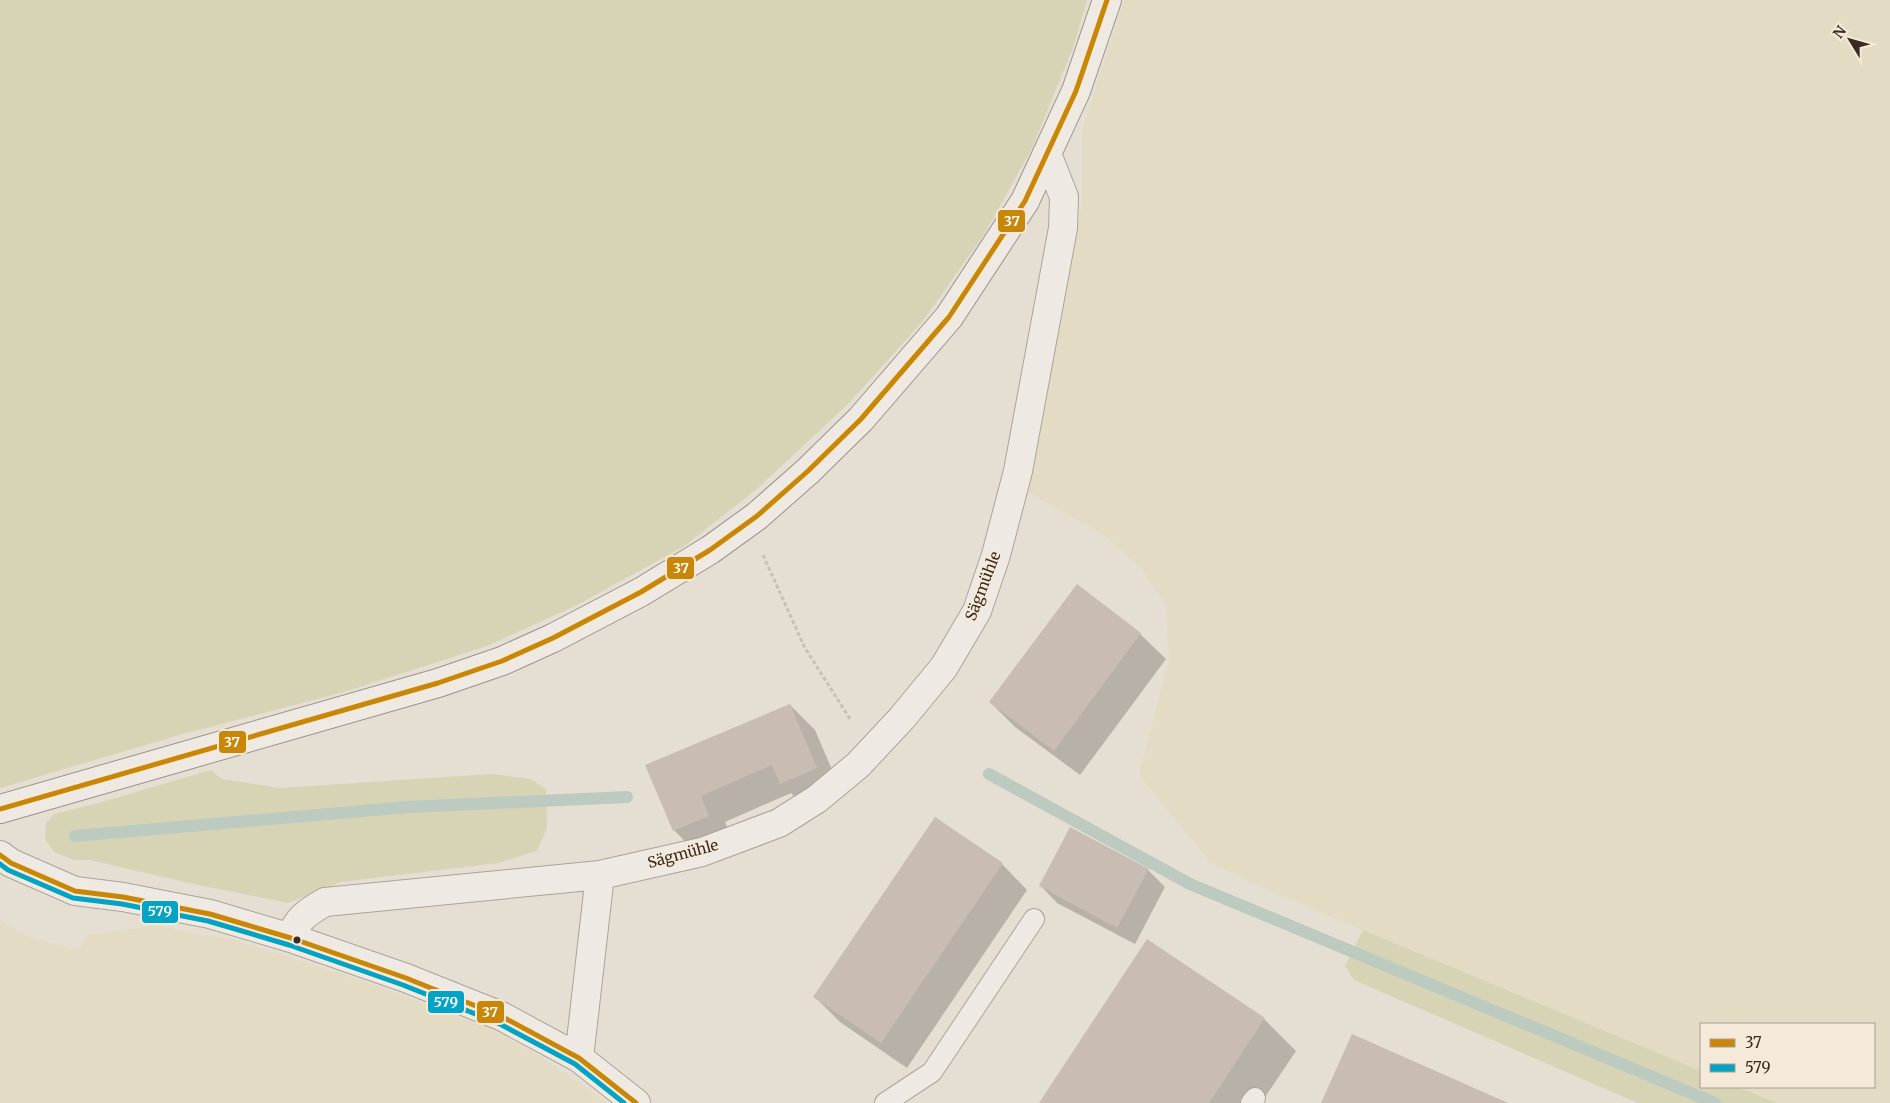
<svg xmlns="http://www.w3.org/2000/svg" width="1890" height="1103" viewBox="0 0 1890 1103" font-family="Merriweather,serif">
  <rect width="100%" height="100%" fill="#e5ded2"/>
  <!-- farmland -->
  <path fill="#e3dbc3" d="M1124,0H1890V1103H1777L1738,1087H1874V1024H1701V1071L1277,894L1211,863L1139,775L1169,659L1166,606L1141,568L1104,535L1023,489L1082,205V131Z
    M0,919L17,933L80,951L86,935L155,926L234,940L361,980L491,1029L539,1056L608,1103H0Z"/>
  <!-- green -->
  <path fill="#d6d4b5" d="M0,0H1087L1073,48L1032,148L985,233L923,321L849,403L757,489L683,547L573,607L487,646L344,692L183,734L0,788Z
    M211,770L222,779L280,788L492,774L530,779L546,789L547,828L537,851L498,863L341,882L288,903L198,885L90,860H74L54,852L45,839L46,823L54,814L95,804Z
    M1363,930L1701,1071V1087H1738L1777,1103H1638L1354,980L1345,966Z"/>
  <!-- shadow -->
  <path fill="#0003" d="M1140,634L1166,659L1080,775L1015,727L990,702Z
    M790,705L815,730L842,793L806,808L791,793L725,822L733,841L699,856L674,830L647,766Z
    M935,819L1002,864L1027,890L907,1068L840,1022L815,997Z
    M1148,870L1165,887L1135,944L1057,903L1040,885Z
    M1264,1019L1296,1051L1261,1103H1040Z"/>
  <g fill="none" stroke-linecap="round" stroke-linejoin="round">
    <!-- stream -->
    <path stroke="#bccac0" stroke-width="12" d="M989,774L1190,884L1715,1103
      M75,836L408,807L627,797"/>
  </g>
  <!-- building -->
  <path fill="#c9bcb3" d="M1077,584L1141,633L1054,751L989,702Z
    M790,704L817,768L780,784L772,765L701,796L709,816L673,831L645,765Z
    M935,817L1003,863L881,1043L813,997Z
    M1070,827L1149,869L1117,928L1039,886Z
    M1147,939L1265,1018L1209,1103H1039Z
    M1352,1034L1508,1103H1321Z"/>
  <g fill="none" stroke-linecap="round" stroke-linejoin="round">
    <defs>
      <path id="lane" d="M885,1103L932,1072L1034,919
        M1251,1103L1255,1098"/>
      <path id="street" d="M0,855L11,863L75,891L123,897L210,914L291,938L406,978L501,1016L579,1058L636,1103
        M291,938C296,919 309,911 325,902L600,875L702,852L779,823L817,799L858,765L902,718L944,667L977,611L996,555L1018,471L1063,228L1064,197L1047,154
        M579,1058L600,875"/>
      <path id="secondary" d="M0,809L438,683L502,661L553,638L641,592L710,550L757,516L808,471L861,419L949,317L1025,201L1076,91L1107,0"/>
    </defs>
    <!-- lane casing -->
    <use href="#lane" stroke="#aba39a" stroke-width="22"/>
    <!-- street casing -->
    <use href="#street" stroke="#aba39a" stroke-width="30"/>
    <!-- secondary casing -->
    <use href="#secondary" stroke="#9b938a" stroke-width="30"/>
    <!-- path -->
    <path stroke="#c6c1ba" stroke-width="3" stroke-dasharray="4 2.5" stroke-linecap="butt" d="M763,555L805,648L850,719"/>
    <!-- lane -->
    <use href="#lane" stroke="#eeeae3" stroke-width="20"/>
    <!-- street -->
    <use href="#street" stroke="#eeeae3" stroke-width="28"/>
    <!-- secondary -->
    <use href="#secondary" stroke="#eeeae3" stroke-width="28"/>
    <defs>
      <path id="bus-1" d="M0,809L438,683L502,661L553,638L641,592L710,550L757,516L808,471L861,419L949,317L1025,201L1076,91L1107,0
        M0,855L11,863L75,891L123,897L210,914L291,938L406,978L501,1016L579,1058L636,1103"/>
      <path id="bus-2" d="M0,864L8,870L73,898L122,904L208,921L289,945L403,985L498,1023L575,1064L624,1103"/>
    </defs>
    <!-- bus-1 casing -->
    <use href="#bus-1" stroke="#f5ead9" stroke-width="9"/>
    <!-- bus-2 casing -->
    <use href="#bus-2" stroke="#f5ead9" stroke-width="9"/>
    <!-- bus-1 -->
    <use href="#bus-1" stroke="#c88708" stroke-width="5"/>
    <!-- bus-2 -->
    <use href="#bus-2" stroke="#03a3c5" stroke-width="5"/>
  </g>
  <!-- markers -->
  <circle fill="#3a2b21" stroke="#f5ead9" stroke-width="2" cx="297" cy="940" r="4.5"/>
  <g text-anchor="middle" stroke-width="4" stroke-linejoin="round" paint-order="stroke">
    <!-- street labels -->
    <g font-size="15" fill="#3a2b21" stroke="#f5ead9">
      <text transform="translate(983 586) rotate(-69)" y="5">Sägmühle</text>
      <text transform="translate(683 854) rotate(-15)" y="5">Sägmühle</text>
    </g>
  </g>
  <g stroke="#f5ead9" stroke-width="2">
    <rect x="997" y="209" width="29" height="24" rx="5" fill="#c88708"/>
    <rect x="666" y="556" width="29" height="24" rx="5" fill="#c88708"/>
    <rect x="218" y="730" width="29" height="24" rx="5" fill="#c88708"/>
    <rect x="141" y="900" width="38" height="24" rx="5" fill="#03a3c5"/>
    <rect x="427" y="990" width="38" height="24" rx="5" fill="#03a3c5"/>
    <rect x="476" y="1000" width="29" height="24" rx="5" fill="#c88708"/>
  </g>
  <g font-size="14" text-anchor="middle" font-weight="bold" fill="#fff">
    <text x="1012" y="226">37</text>
    <text x="681" y="573">37</text>
    <text x="232" y="747">37</text>
    <text x="160" y="916">579</text>
    <text x="446" y="1007">579</text>
    <text x="490" y="1017">37</text>
  </g>
  <!-- legend -->
  <rect x="1700" y="1023" width="175" height="65" fill="#f5ead9" stroke="#aa9e8f"/>
  <rect x="1710" y="1039" width="25" height="8" fill="#c88708" stroke="#aa9e8f"/>
  <text x="1745" y="1048" font-size="15" fill="#3a2b21">37</text>
  <rect x="1710" y="1064" width="25" height="8" fill="#03a3c5" stroke="#aa9e8f"/>
  <text x="1745" y="1073" font-size="15" fill="#3a2b21">579</text>
  <!-- north arrow -->
  <g transform="translate(1850 40) rotate(307)" stroke="#f5ead9" stroke-width="4" paint-order="stroke">
  <path d="M0-4L9 19L0 12L-9 19Z" fill="#3a2b21"/>
  <text y="-8" font-size="14" font-weight="bold" text-anchor="middle" fill="#3a2b21">N</text>
  </g>
</svg>
